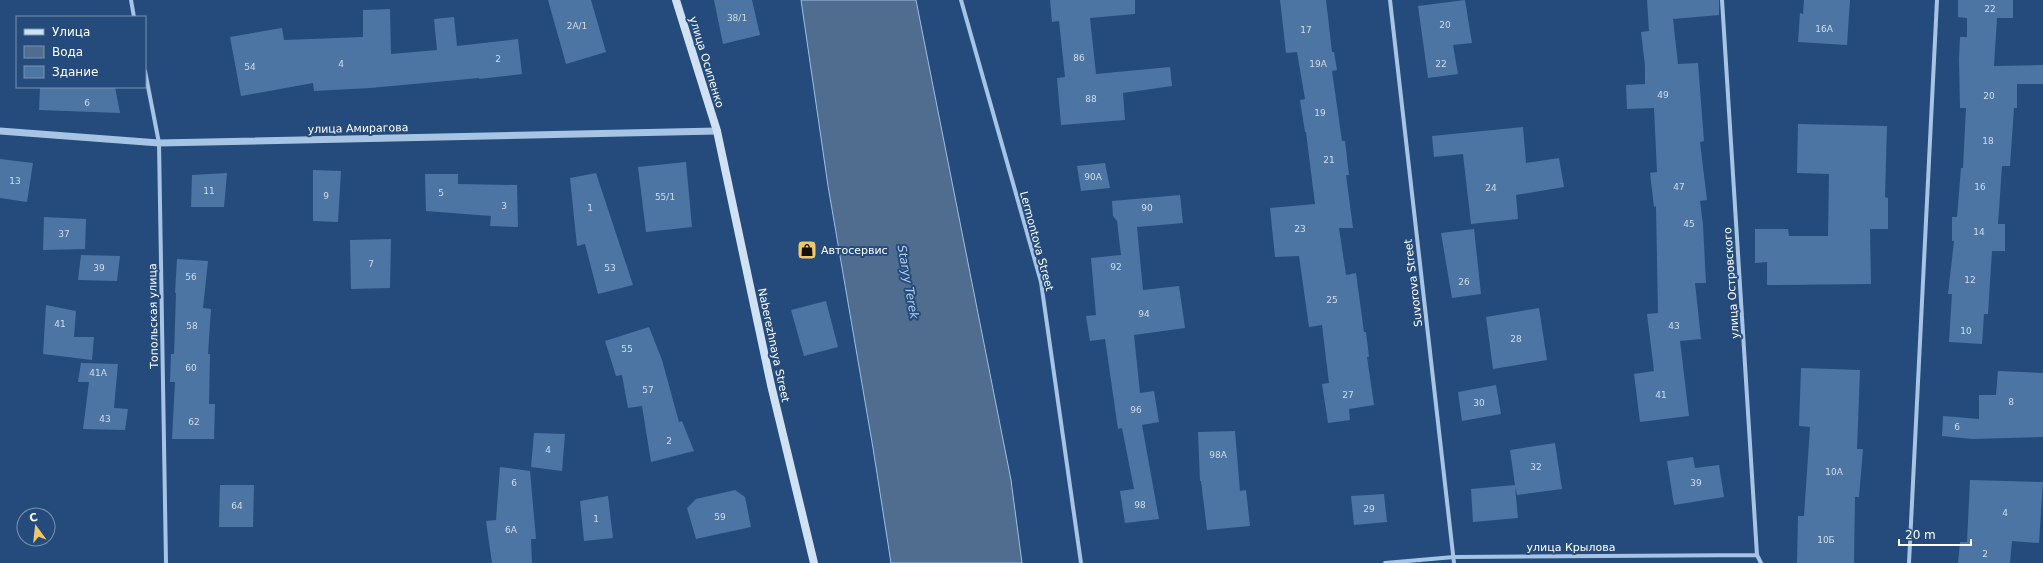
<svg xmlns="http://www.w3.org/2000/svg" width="2043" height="563" viewBox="0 0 2043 563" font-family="'DejaVu Sans',sans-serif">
  <rect width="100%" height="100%" fill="#244b7b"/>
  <!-- water -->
  <path fill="#506d90" stroke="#9cbfe5" d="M801,0H916L1011,480L1022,563H891L873,448L828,186Z"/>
  <!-- building -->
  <path fill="#4c75a4" d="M548,0H591L606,52L566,64Z
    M714,0H752L760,35L723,44Z
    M1050,0H1135V14L1090,18L1096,74L1170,67L1172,86L1123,93L1125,120L1061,125L1057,78L1065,77L1059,21L1052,22Z
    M1280,0H1326L1332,52H1334L1337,70L1332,71L1342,141H1345L1349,175H1346L1353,228H1339L1346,275L1356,273L1364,332H1366L1369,357H1367L1374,405L1349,409L1350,420L1328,423L1322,384L1329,383L1322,325L1309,327L1299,256L1275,257L1270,208L1315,204L1306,132H1305L1300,100L1305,99L1297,52L1286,53Z
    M1465,0L1472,43L1453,45L1458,74L1428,78L1418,6Z
    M1647,0H1719V15L1673,19L1678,64L1698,63L1704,141L1700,142L1707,200L1700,201L1703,225L1706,283H1695L1701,339L1680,341L1689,416L1640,422L1634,374L1654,371L1647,314L1658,313L1656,206L1654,207L1650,173L1657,172L1654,108L1627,109L1626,85L1645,84V66L1641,32L1649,31Z
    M1804,0H1850L1847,45L1798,42L1800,13L1803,14Z
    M1958,0H2013V18H1997L1994,66L2043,65V84H2017V108H2014L2010,166H2002L1998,224H2005V251H1992L1988,314H1984L1982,344L1949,342L1952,294H1948L1954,241H1952V217H1957L1961,168H1963L1966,108H1960L1959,59L1960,37H1967V18L1958,17Z
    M390,9L391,54L437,50L434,19L454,17L457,46L518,39L522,74L479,79V78L370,88L314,91L313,83L241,96L230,37L282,28L284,40L363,37V10Z
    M40,87H115L120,113L39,110Z
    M1798,124L1887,126L1885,197L1888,198V229H1870L1871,284L1767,285V262L1755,263V229H1788L1789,236H1828L1829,174L1797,173Z
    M1523,127L1526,163L1559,158L1564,187L1516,195L1518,219L1471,224L1463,154L1434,157L1432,136Z
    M0,159L33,163L27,202L0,198Z
    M686,162L692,227L646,232L638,167Z
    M1105,163L1110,188L1081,191L1077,166Z
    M313,170L341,171L338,222L313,221Z
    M227,173L224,207H191L192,175Z
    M596,173L633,285L598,294L585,244L577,246L570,178Z
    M425,174H458V184L517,185L518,227L490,226L491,216L426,211Z
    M1180,195L1183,223L1137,227L1143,290L1179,286L1185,328L1134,335L1140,393L1154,391L1159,422L1142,425L1159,519L1125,523L1120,491L1134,489L1122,428L1118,429L1105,339L1090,341L1086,316L1096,315L1091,258L1121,255L1117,221L1113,216L1112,201Z
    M44,217L86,219L85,249L43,250Z
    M1474,229L1481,294L1452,298L1441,233Z
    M391,239L390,288L351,289L350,240Z
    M81,255L120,256L117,281L78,280Z
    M177,259L208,261L203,308L211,309L208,354H210L209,404H215L214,439H172L175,382H170L171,354H174L176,293H175Z
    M826,301L838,347L804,356L791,310Z
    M46,305L76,311L74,337H94L92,360L43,354Z
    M1539,308L1547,360L1493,369L1486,317Z
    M649,327L662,360L679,422L682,421L694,451L651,462L642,406L628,408L622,375L616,376L605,341Z
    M81,363L118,364L114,408L128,409L125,430L83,429L89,382H78Z
    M1801,368L1860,370L1857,449H1863L1859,497H1855L1854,563H1797L1798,516H1804L1810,427L1799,426Z
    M1998,371L2043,373V437L1972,439L1942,436L1943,416L1979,419V395H1996Z
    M1496,385L1501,414L1462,421L1458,392Z
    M1235,431L1240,491L1246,490L1250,526L1207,530L1201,481H1200L1198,432Z
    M534,433L565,434L562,471L531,467Z
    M1555,443L1562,489L1517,495L1515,486L1518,518L1473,522L1471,489L1515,485L1510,450Z
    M1693,457L1695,468L1719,465L1724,497L1674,505L1667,461Z
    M500,467L530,471L536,539H531L532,563H492L486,521L496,520Z
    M1970,480L2043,482L2039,543L2012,541L2010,563H1958L1960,542H1967Z
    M220,485H254L253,527H219Z
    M735,490L745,497L751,527L696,539L687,508L696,499Z
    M1384,494L1387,522L1354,525L1351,496Z
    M608,496L613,538L584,541L580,501Z"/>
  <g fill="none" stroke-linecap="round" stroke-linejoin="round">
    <!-- minor -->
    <path stroke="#a8c4e5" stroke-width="4" d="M131,0L134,17
      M961,0L1041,282L1081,563
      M1390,0L1454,563
      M1722,0L1757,555L1761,563
      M145,71L159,143L166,563
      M1385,563L1454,557L1757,555
      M1909,563L1937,0"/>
    <!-- tertiary -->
    <path stroke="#a8c4e5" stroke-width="7" d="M0,131L159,143L717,131"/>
    <!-- secondary -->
    <path stroke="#d1e1f4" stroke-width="8" d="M676,0L717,131L771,385L814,563"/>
  </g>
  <!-- icons -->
  <defs>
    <symbol id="shop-square" viewBox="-11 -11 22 22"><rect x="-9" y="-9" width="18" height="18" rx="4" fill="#efc76c" stroke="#244b7b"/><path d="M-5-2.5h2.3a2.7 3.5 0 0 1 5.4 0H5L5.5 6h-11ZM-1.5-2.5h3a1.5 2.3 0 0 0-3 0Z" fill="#111"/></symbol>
  </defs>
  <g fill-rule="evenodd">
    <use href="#shop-square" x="796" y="239" width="22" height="22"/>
  </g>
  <g text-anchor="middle" stroke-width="4" stroke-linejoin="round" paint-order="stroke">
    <!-- number labels -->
    <g font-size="9" fill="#d2dce8">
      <text x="1990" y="12">22</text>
      <text x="737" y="21">38/1</text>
      <text x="1445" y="28">20</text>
      <text x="577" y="29">2А/1</text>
      <text x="1824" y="32">16А</text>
      <text x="1306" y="33">17</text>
      <text x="1079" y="61">86</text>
      <text x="498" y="62">2</text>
      <text x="341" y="67">4</text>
      <text x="1318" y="67">19А</text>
      <text x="1441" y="67">22</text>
      <text x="250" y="70">54</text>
      <text x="1663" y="98">49</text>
      <text x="1989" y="99">20</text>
      <text x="1091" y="102">88</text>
      <text x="87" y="106">6</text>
      <text x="1320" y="116">19</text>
      <text x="1988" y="144">18</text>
      <text x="1329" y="163">21</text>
      <text x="1093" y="180">90А</text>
      <text x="15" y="184">13</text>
      <text x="1679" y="190">47</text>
      <text x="1980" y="190">16</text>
      <text x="1491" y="191">24</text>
      <text x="209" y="194">11</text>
      <text x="441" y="196">5</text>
      <text x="326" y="199">9</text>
      <text x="665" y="200">55/1</text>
      <text x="504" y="209">3</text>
      <text x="590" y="211">1</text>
      <text x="1147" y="211">90</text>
      <text x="1689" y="227">45</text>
      <text x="1300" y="232">23</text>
      <text x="1979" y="235">14</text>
      <text x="64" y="237">37</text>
      <text x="371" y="267">7</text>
      <text x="1116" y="270">92</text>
      <text x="99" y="271">39</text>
      <text x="610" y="271">53</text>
      <text x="191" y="280">56</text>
      <text x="1970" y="283">12</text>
      <text x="1464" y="285">26</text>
      <text x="1332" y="303">25</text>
      <text x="1144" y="317">94</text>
      <text x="60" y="327">41</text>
      <text x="192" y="329">58</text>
      <text x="1674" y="329">43</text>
      <text x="1966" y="334">10</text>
      <text x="1516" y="342">28</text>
      <text x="627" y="352">55</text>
      <text x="191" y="371">60</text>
      <text x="98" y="376">41А</text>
      <text x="648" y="393">57</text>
      <text x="1348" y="398">27</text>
      <text x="1661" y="398">41</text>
      <text x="2011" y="405">8</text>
      <text x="1479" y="406">30</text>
      <text x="1136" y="413">96</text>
      <text x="105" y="422">43</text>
      <text x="194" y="425">62</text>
      <text x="1957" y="430">6</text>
      <text x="669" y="444">2</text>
      <text x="548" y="453">4</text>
      <text x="1218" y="458">98А</text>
      <text x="1536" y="470">32</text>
      <text x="1834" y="475">10А</text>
      <text x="514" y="486">6</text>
      <text x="1696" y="486">39</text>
      <text x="1140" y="508">98</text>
      <text x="237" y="509">64</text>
      <text x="1369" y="512">29</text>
      <text x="2005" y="516">4</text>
      <text x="720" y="520">59</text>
      <text x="596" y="522">1</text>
      <text x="511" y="533">6А</text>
      <text x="1826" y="543">10Б</text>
      <text x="1985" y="557">2</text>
    </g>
    <!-- street labels -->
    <g font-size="11" fill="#fff" stroke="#244b7b">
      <text transform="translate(707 62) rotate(73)" y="4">улица Осипенко</text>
      <text transform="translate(358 128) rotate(-1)" y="4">улица Амирагова</text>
      <text transform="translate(1037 241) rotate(75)" y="4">Lermontova Street</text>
      <text transform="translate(1413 283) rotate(-97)" y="4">Suvorova Street</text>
      <text transform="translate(1731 283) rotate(-94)" y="4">улица Островского</text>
      <text transform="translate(153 316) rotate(-91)" y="4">Топольская улица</text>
      <text transform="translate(774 345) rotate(78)" y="4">Naberezhnaya Street</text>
      <text x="1571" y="551">улица Крылова</text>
    </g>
    <!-- poi labels -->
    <g font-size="11" fill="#fff" stroke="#244b7b" text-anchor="start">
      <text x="821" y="254">Автосервис</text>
    </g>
    <!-- water labels -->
    <g font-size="12" font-style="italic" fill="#b3ceed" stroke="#244b7b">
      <text transform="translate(908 282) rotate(80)" y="4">Staryy Terek</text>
    </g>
  </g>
  <!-- legend -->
  <rect x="16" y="16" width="130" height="72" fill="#244b7b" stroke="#7c93b0"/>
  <rect x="24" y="29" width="20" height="6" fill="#d1e1f4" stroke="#7c93b0"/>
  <text x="52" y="36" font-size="12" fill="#ffffff">Улица</text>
  <rect x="24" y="46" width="20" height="12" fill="#506d90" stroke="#7c93b0"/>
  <text x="52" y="56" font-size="12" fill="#ffffff">Вода</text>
  <rect x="24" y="66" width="20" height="12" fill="#4c75a4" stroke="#7c93b0"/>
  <text x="52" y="76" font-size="12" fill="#ffffff">Здание</text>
  <!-- north arrow -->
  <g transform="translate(36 527) rotate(345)"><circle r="19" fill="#244b7b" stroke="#7c93b0"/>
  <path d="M0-3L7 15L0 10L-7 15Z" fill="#efc76c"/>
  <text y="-6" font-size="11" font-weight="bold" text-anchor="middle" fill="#ffffff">С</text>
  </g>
  <!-- scale -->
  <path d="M1899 539v6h72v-6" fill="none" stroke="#ffffff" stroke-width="2"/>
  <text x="1905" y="539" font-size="12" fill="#ffffff" stroke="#244b7b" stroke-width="3" paint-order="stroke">20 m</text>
</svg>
